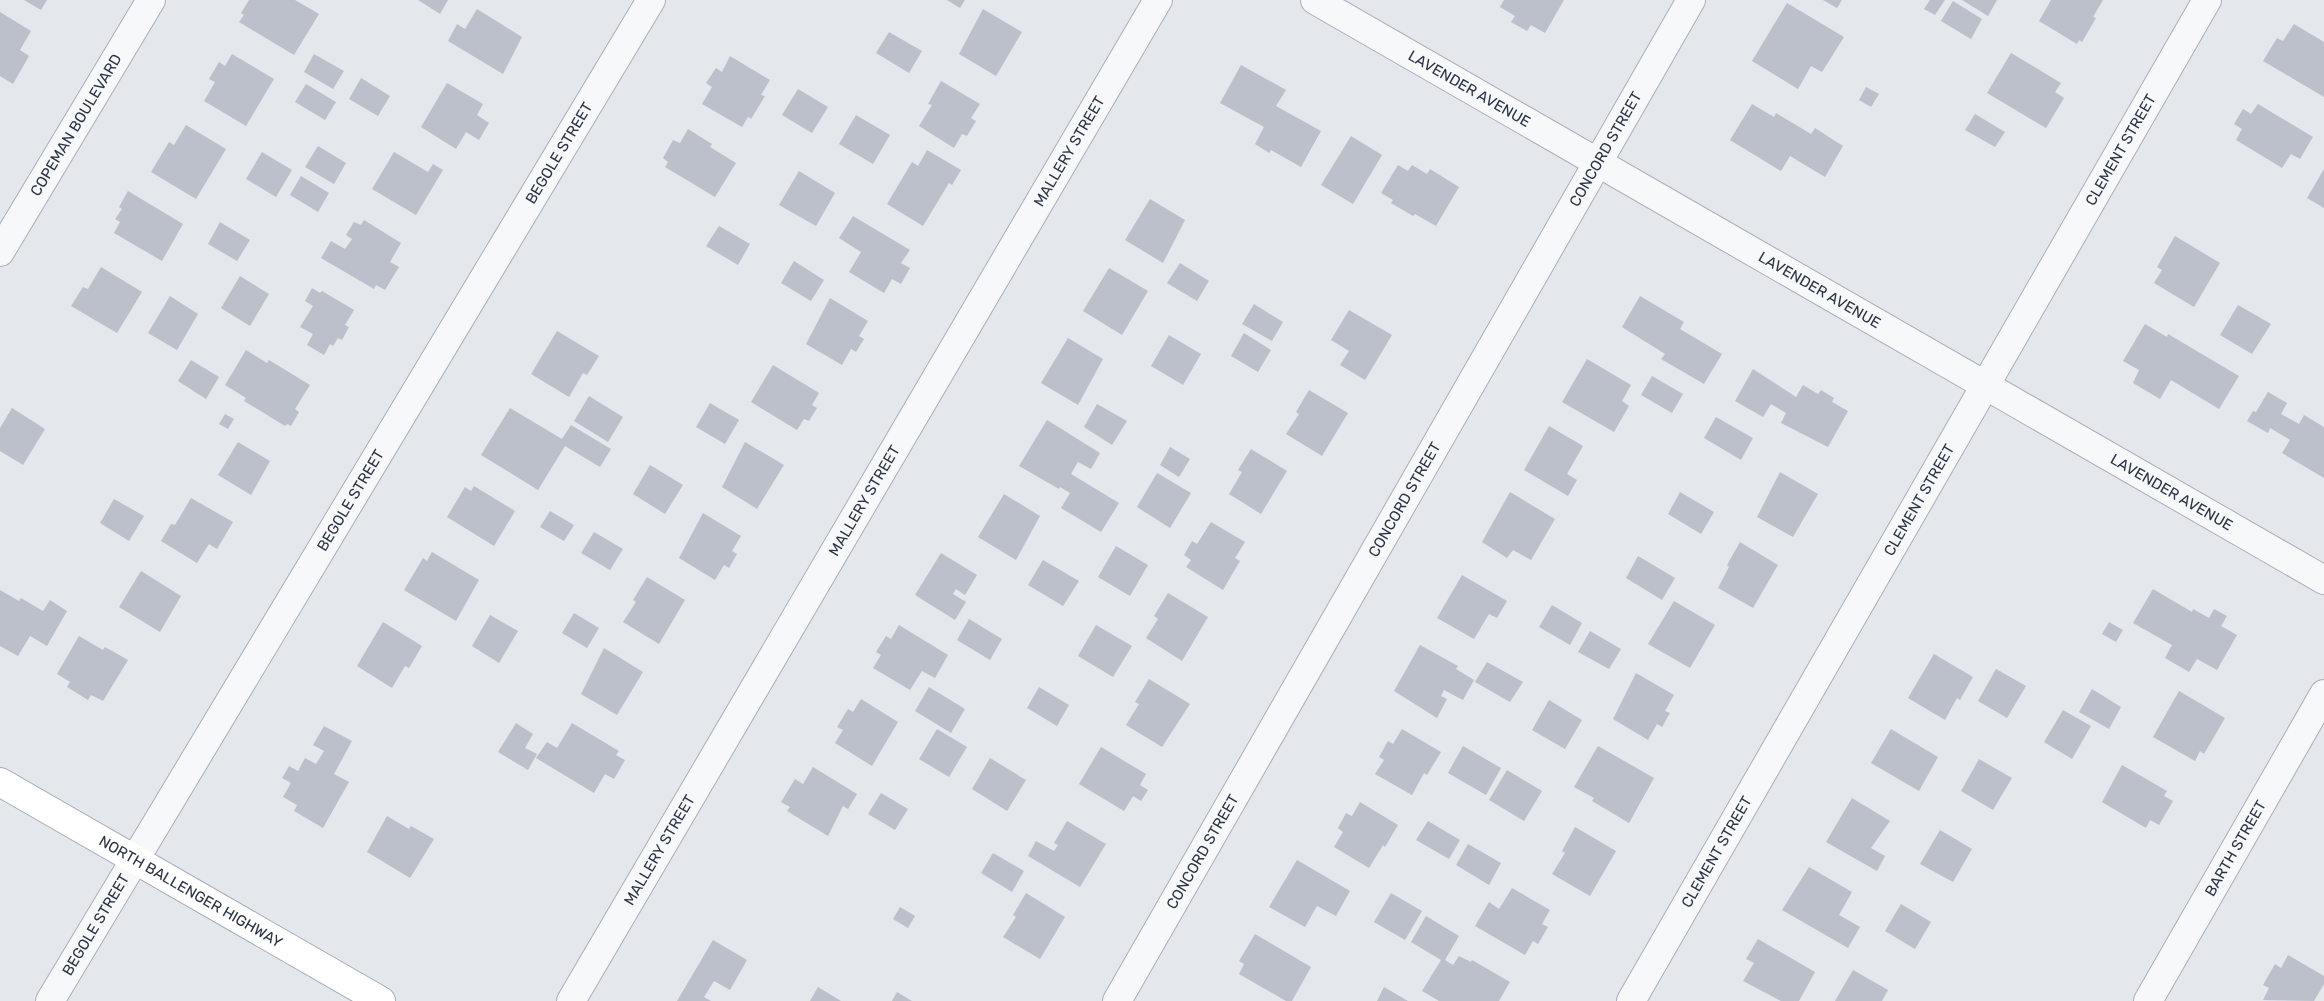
<svg xmlns="http://www.w3.org/2000/svg" width="2324" height="1001" viewBox="0 0 2324 1001" font-family="Rubik,sans-serif">
  <rect width="100%" height="100%" fill="#e4e7ec"/>
  <!-- building -->
  <path fill="#bbc0ca" d="M24,0H47L41,10Z
    M249,0H295L319,14L294,55L239,22L244,15L241,13Z
    M418,0H448L440,14Z
    M947,0H965L960,8Z
    M1504,0H1564L1545,33L1531,25L1527,31L1511,22L1515,16L1500,7Z
    M1823,0H1842L1837,8Z
    M1930,0H1945L1935,15L1924,9Z
    M1962,0H1997L1988,16Z
    M2051,0H2103L2093,17L2096,18L2082,42L2079,40L2077,44L2039,21Z
    M1953,1L1982,19L1971,39L1941,21Z
    M1787,3L1844,37L1822,72L1811,66L1798,89L1752,61Z
    M477,9L522,37L503,74L448,41L457,24L465,29Z
    M983,9L1022,32L996,76L959,54Z
    M0,12L31,31L20,50L29,56L13,84L0,76Z
    M2294,24L2324,42V97L2263,61L2277,38L2283,41Z
    M889,32L922,51L909,73L876,53Z
    M2011,53L2061,83L2055,92L2064,98L2046,128L1987,93Z
    M232,54L274,79L246,126L204,101L215,82L209,79L219,62L225,66Z
    M314,54L344,71L333,89L304,72Z
    M730,56L770,80L761,95L765,96L751,119L748,117L742,127L702,104L712,87L706,83L716,68L722,72Z
    M1241,65L1286,90L1276,106L1321,131L1301,167L1271,150L1269,153L1255,144L1264,127L1220,103Z
    M361,78L390,96L378,116L349,99Z
    M941,81L980,104L971,118L976,121L967,136L962,134L954,148L919,126L932,105L928,104Z
    M447,83L483,104L477,115L489,123L479,140L466,132L456,149L421,127Z
    M306,84L336,102L325,120L295,102Z
    M1866,87L1879,94L1871,107L1859,100Z
    M798,89L828,107L812,133L782,115Z
    M1752,104L1774,117L1776,113L1811,134L1815,128L1843,146L1825,177L1790,156L1781,171L1730,140Z
    M2258,104L2313,137L2300,159L2291,154L2282,168L2236,140L2242,129L2234,124L2243,109L2251,114Z
    M1975,114L2005,132L1995,147L1965,130Z
    M856,115L890,135L873,164L839,144Z
    M186,125L226,149L196,199L151,172L169,142L174,145Z
    M688,129L712,144L710,147L736,163L715,197L665,167L668,162L663,158L673,140L680,143Z
    M1351,136L1382,155L1353,204L1321,185Z
    M318,146L346,163L334,184L305,167Z
    M927,150L961,170L952,185L949,183L923,226L887,204L912,162L918,166Z
    M262,152L292,170L276,197L246,179Z
    M394,152L428,172L433,164L443,170L416,215L372,189Z
    M1398,165L1408,171L1412,165L1427,174L1430,169L1459,187L1436,226L1415,214L1413,216L1391,203L1393,200L1381,193Z
    M2324,169V208L2307,198Z
    M799,171L835,193L816,226L779,205Z
    M301,176L329,193L318,212L290,195Z
    M128,191L183,224L162,261L114,233L120,222L115,219L122,209L119,207Z
    M1150,199L1185,220L1163,263L1125,240Z
    M853,216L910,250L901,263L910,268L901,284L892,279L884,293L849,272L861,252L839,238Z
    M364,220L401,243L390,262L399,267L385,290L376,285L374,289L321,258L331,241L345,249L352,239L346,235L354,222L361,225Z
    M220,222L250,240L237,261L208,244Z
    M719,226L750,244L738,265L706,246Z
    M2175,236L2220,263L2194,307L2154,283L2162,270L2157,267Z
    M794,261L824,280L811,301L781,283Z
    M1180,263L1209,281L1197,301L1167,283Z
    M101,267L142,292L117,333L71,306L83,287L88,289Z
    M1109,268L1148,291L1122,335L1083,311Z
    M240,276L269,294L250,326L221,308Z
    M312,288L320,293L322,291L354,310L345,325L349,327L342,340L338,338L333,346L330,344L324,355L307,345L313,334L300,327L313,306L305,301Z
    M170,296L198,314L177,350L148,333Z
    M1640,296L1684,322L1680,329L1722,354L1704,384L1661,359L1665,354L1622,327Z
    M830,298L868,321L859,336L864,339L856,352L851,349L842,365L806,344Z
    M1254,304L1283,322L1272,341L1242,324Z
    M2238,305L2271,324L2252,354L2220,335Z
    M1349,310L1392,335L1365,380L1340,365L1349,351L1331,340Z
    M2145,324L2167,337L2168,334L2239,376L2219,409L2171,380L2160,399L2133,383L2139,370L2123,361Z
    M557,331L599,356L587,375L583,373L569,397L531,374Z
    M1244,333L1271,350L1258,372L1231,356Z
    M1169,335L1201,354L1183,385L1151,366Z
    M1068,338L1103,359L1078,405L1041,383Z
    M246,350L267,363L269,360L310,385L295,409L299,412L291,426L287,424L285,426L244,401L246,398L225,385Z
    M1587,359L1631,385L1622,401L1629,406L1614,432L1562,402Z
    M191,360L219,377L206,399L178,381Z
    M773,365L819,393L812,405L817,408L809,421L804,419L797,430L751,402Z
    M1753,369L1796,397L1803,385L1818,394L1821,390L1834,398L1832,402L1848,411L1828,447L1781,423L1786,413L1771,404L1763,417L1735,401Z
    M1652,376L1683,394L1672,413L1641,395Z
    M1309,390L1348,413L1322,456L1286,434L1299,414L1296,412Z
    M2268,392L2287,403L2281,414L2299,424L2304,415L2324,427V478L2282,453L2290,440L2270,428L2268,433L2247,421L2253,411L2256,412Z
    M589,396L623,417L608,442L574,421Z
    M710,403L739,420L725,444L696,427Z
    M1097,404L1127,421L1112,445L1084,427Z
    M12,408L45,429L23,465L0,451V428Z
    M510,408L562,439L571,425L611,449L600,467L565,446L538,490L481,455Z
    M225,414L234,419L228,429L219,424Z
    M1716,417L1753,438L1741,460L1704,438Z
    M1047,420L1100,453L1091,469L1078,462L1071,474L1119,503L1101,532L1061,508L1070,493L1060,487L1059,489L1019,466Z
    M1549,426L1583,446L1567,474L1577,480L1568,496L1524,470Z
    M238,442L270,461L251,495L218,475Z
    M745,442L784,465L757,509L722,487Z
    M1170,447L1190,459L1179,477L1160,465Z
    M1251,449L1287,471L1261,514L1229,494L1242,472L1238,470Z
    M650,465L683,485L665,514L633,494Z
    M1780,472L1818,494L1793,537L1757,517Z
    M1157,473L1191,493L1170,528L1137,507Z
    M474,486L515,511L494,546L447,517L465,487L471,491Z
    M1510,492L1555,519L1531,560L1513,550L1507,558L1482,542Z
    M1680,492L1714,512L1701,534L1668,514Z
    M1004,494L1040,516L1016,560L978,537Z
    M191,498L233,522L217,549L209,544L197,563L161,541L171,524L175,525Z
    M114,499L144,516L129,541L100,523Z
    M550,511L574,525L564,541L540,527Z
    M703,513L741,536L732,551L737,554L729,568L724,565L715,580L679,558Z
    M1211,522L1245,542L1235,558L1240,561L1223,590L1186,567L1191,560L1184,555L1192,541L1197,544Z
    M594,532L623,549L610,570L581,553Z
    M1740,542L1778,565L1753,608L1718,588L1729,567L1727,565Z
    M1116,546L1148,565L1130,596L1098,577Z
    M432,552L479,580L456,621L404,590L423,558L427,561Z
    M941,553L977,575L965,595L956,589L953,594L966,602L955,620L915,595Z
    M1638,556L1675,578L1662,600L1626,578Z
    M1043,560L1079,581L1063,606L1028,585Z
    M141,571L181,596L160,632L119,607Z
    M1462,575L1507,601L1497,618L1489,614L1474,639L1437,618Z
    M647,577L685,600L659,644L623,622L636,602L633,600Z
    M2153,589L2192,612L2193,609L2209,618L2214,609L2227,616L2221,626L2237,635L2217,670L2197,659L2189,672L2165,658L2172,645L2133,623Z
    M0,590L19,601L21,598L43,611L50,600L67,611L47,646L30,636L18,656L0,646Z
    M1168,593L1208,617L1182,661L1146,638L1158,619L1154,616Z
    M1674,601L1715,625L1690,668L1648,644Z
    M1552,605L1582,623L1570,645L1539,627Z
    M574,613L599,628L587,648L562,633Z
    M490,615L518,631L499,663L472,646Z
    M969,619L1002,639L990,660L957,640Z
    M383,622L422,646L409,668L405,666L392,688L357,666Z
    M2109,622L2123,630L2116,642L2102,634Z
    M899,625L948,655L935,678L922,671L910,690L873,668L881,655L876,652L886,636L891,639Z
    M1096,625L1132,646L1113,677L1078,656Z
    M1590,631L1621,649L1609,669L1578,652Z
    M79,636L103,650L105,647L128,660L103,701L91,695L88,700L67,687L70,682L57,674Z
    M1420,645L1458,666L1456,669L1474,680L1463,700L1444,690L1441,696L1447,699L1437,718L1394,691Z
    M604,648L643,672L617,715L581,694Z
    M1934,654L1973,677L1960,700L1957,698L1945,720L1908,698Z
    M1487,662L1523,682L1510,702L1475,682Z
    M1996,669L2026,686L2007,718L1978,701Z
    M1636,673L1674,695L1665,711L1670,713L1662,727L1657,724L1648,740L1613,719Z
    M1149,679L1190,704L1162,747L1126,725L1139,704L1135,702Z
    M929,687L965,709L951,733L915,711Z
    M1039,687L1069,705L1057,726L1027,708Z
    M2092,689L2121,707L2109,729L2079,712Z
    M2179,691L2225,718L2204,754L2200,751L2195,761L2153,737Z
    M861,699L898,722L872,766L835,743L843,730L837,727L848,709L853,712Z
    M1549,700L1582,720L1565,749L1532,730Z
    M2063,710L2091,726L2072,759L2044,742Z
    M516,723L533,734L525,748L537,754L528,770L498,752Z
    M572,723L619,751L616,755L625,760L614,779L605,774L594,793L536,758L547,742L557,748Z
    M324,726L352,741L334,774L349,782L323,828L294,811L297,805L283,797L291,783L282,778L289,766L298,771L305,758L316,764L324,751L313,745Z
    M937,729L967,747L949,777L919,759Z
    M1402,729L1441,752L1427,775L1424,773L1412,795L1375,774L1384,760L1379,757L1388,741L1393,744Z
    M1891,729L1938,757L1919,791L1871,763Z
    M1463,746L1501,768L1486,795L1448,773Z
    M1598,746L1654,778L1629,823L1592,801L1594,798L1574,787Z
    M1101,747L1146,774L1140,785L1148,790L1141,801L1133,796L1124,811L1079,784Z
    M990,758L1026,780L1007,811L972,789Z
    M1979,759L2012,778L1993,810L1961,791Z
    M2122,765L2167,791L2164,796L2173,801L2159,825L2150,820L2146,828L2102,802Z
    M813,767L857,794L848,809L843,806L828,836L787,811L790,807L781,802L795,779L803,784Z
    M1507,770L1542,791L1524,821L1489,800Z
    M881,793L908,809L895,830L868,814Z
    M1852,798L1890,821L1871,848L1885,856L1877,871L1826,842Z
    M1360,802L1398,825L1385,847L1383,845L1369,868L1334,847L1343,832L1338,828L1346,813L1352,816Z
    M387,816L409,829L411,826L434,839L410,878L367,852Z
    M1067,821L1106,844L1080,887L1028,856L1036,841L1054,851L1058,845L1054,843Z
    M1428,821L1460,840L1449,859L1416,840Z
    M1575,827L1616,851L1590,896L1552,874L1565,853L1562,851Z
    M1940,830L1972,849L1953,882L1920,864Z
    M1468,844L1501,863L1489,885L1456,865Z
    M993,853L1024,871L1012,892L981,873Z
    M1297,860L1350,891L1336,916L1317,906L1305,927L1269,907Z
    M1809,867L1852,892L1839,915L1860,927L1848,948L1782,910Z
    M1512,888L1550,910L1542,924L1548,927L1538,944L1533,941L1525,955L1475,926L1489,902L1499,909Z
    M1026,893L1065,917L1040,959L1003,937L1016,917L1013,915Z
    M1391,893L1422,911L1405,940L1374,922Z
    M1901,904L1931,922L1915,949L1885,931Z
    M900,907L915,916L908,928L893,919Z
    M1426,916L1459,936L1445,960L1453,965L1459,956L1471,962L1472,960L1510,982L1499,1001H1439L1422,991L1441,960L1411,942Z
    M1255,934L1311,967L1292,1001H1286L1239,974L1244,964L1239,961Z
    M1758,939L1815,972L1799,1001H1781L1743,981L1754,963L1746,959Z
    M713,940L747,960L730,990L714,981L704,997L711,1001H677Z
    M2288,955L2324,976V984L2314,1001L2263,1000L2269,988L2263,985L2275,964L2281,968Z
    M1853,970L1888,990L1882,1001H1835Z
    M818,987L841,1001H810Z
    M1384,987L1408,1001H1377Z
    M897,992L912,1001H892Z"/>
  <g fill="none" stroke-linecap="round" stroke-linejoin="round">
    <defs>
      <g id="minor">
        <path id="s1" d="M1315,0L2324,580"/>
        <path id="s2" d="M0,252L151,0"/>
        <path id="s3" d="M50,1001L651,0"/>
        <path id="s4" d="M571,1001L1158,0"/>
        <path id="s5" d="M1117,1001L1691,0"/>
        <path id="s6" d="M1631,1001L2207,0"/>
        <path id="s7" d="M2148,1001L2324,694"/>
      </g>
      <g id="major">
        <path id="s8" d="M0,782L381,1001"/>
      </g>
    </defs>
    <!-- minor casing -->
    <use href="#minor" stroke="#a9aeb7" stroke-width="30"/>
    <!-- major casing -->
    <use href="#major" stroke="#a3abb8" stroke-width="30"/>
    <!-- minor -->
    <use href="#minor" stroke="#f7f8fa" stroke-width="28"/>
    <!-- major -->
    <use href="#major" stroke="#fff" stroke-width="28"/>
  </g>
  <g text-anchor="middle" stroke-width="4.5" stroke-linejoin="round" paint-order="stroke">
    <!-- street labels -->
    <g font-size="15" fill="#2b3445" stroke="#f4f6f9">
      <text dy="5" stroke="none"><textPath href="#s1" startOffset="178">LAVENDER AVENUE</textPath></text>
      <text dy="5" stroke="none"><textPath href="#s2" startOffset="148">COPEMAN BOULEVARD</textPath></text>
      <text dy="5" stroke="none"><textPath href="#s5" startOffset="982">CONCORD STREET</textPath></text>
      <text dy="5" stroke="none"><textPath href="#s6" startOffset="982">CLEMENT STREET</textPath></text>
      <text dy="5" stroke="none"><textPath href="#s4" startOffset="985">MALLERY STREET</textPath></text>
      <text dy="5" stroke="none"><textPath href="#s3" startOffset="989">BEGOLE STREET</textPath></text>
      <text dy="5" stroke="none"><textPath href="#s1" startOffset="582">LAVENDER AVENUE</textPath></text>
      <text dy="5" stroke="none"><textPath href="#s1" startOffset="988">LAVENDER AVENUE</textPath></text>
      <text dy="5" stroke="none"><textPath href="#s4" startOffset="580">MALLERY STREET</textPath></text>
      <text dy="5" stroke="none"><textPath href="#s5" startOffset="578">CONCORD STREET</textPath></text>
      <text dy="5" stroke="none"><textPath href="#s6" startOffset="578">CLEMENT STREET</textPath></text>
      <text dy="5" stroke="none"><textPath href="#s3" startOffset="584">BEGOLE STREET</textPath></text>
      <text dy="5" stroke="none"><textPath href="#s7" startOffset="176">BARTH STREET</textPath></text>
      <text dy="5" stroke="none"><textPath href="#s4" startOffset="175">MALLERY STREET</textPath></text>
      <text dy="5" stroke="none"><textPath href="#s6" startOffset="172">CLEMENT STREET</textPath></text>
      <text dy="5" stroke="none"><textPath href="#s5" startOffset="172">CONCORD STREET</textPath></text>
      <text dy="5" stroke="none"><textPath href="#s8" startOffset="220">NORTH BALLENGER HIGHWAY</textPath></text>
      <text dy="5" stroke="none"><textPath href="#s3" startOffset="89">BEGOLE STREET</textPath></text>
    </g>
  </g>
</svg>
